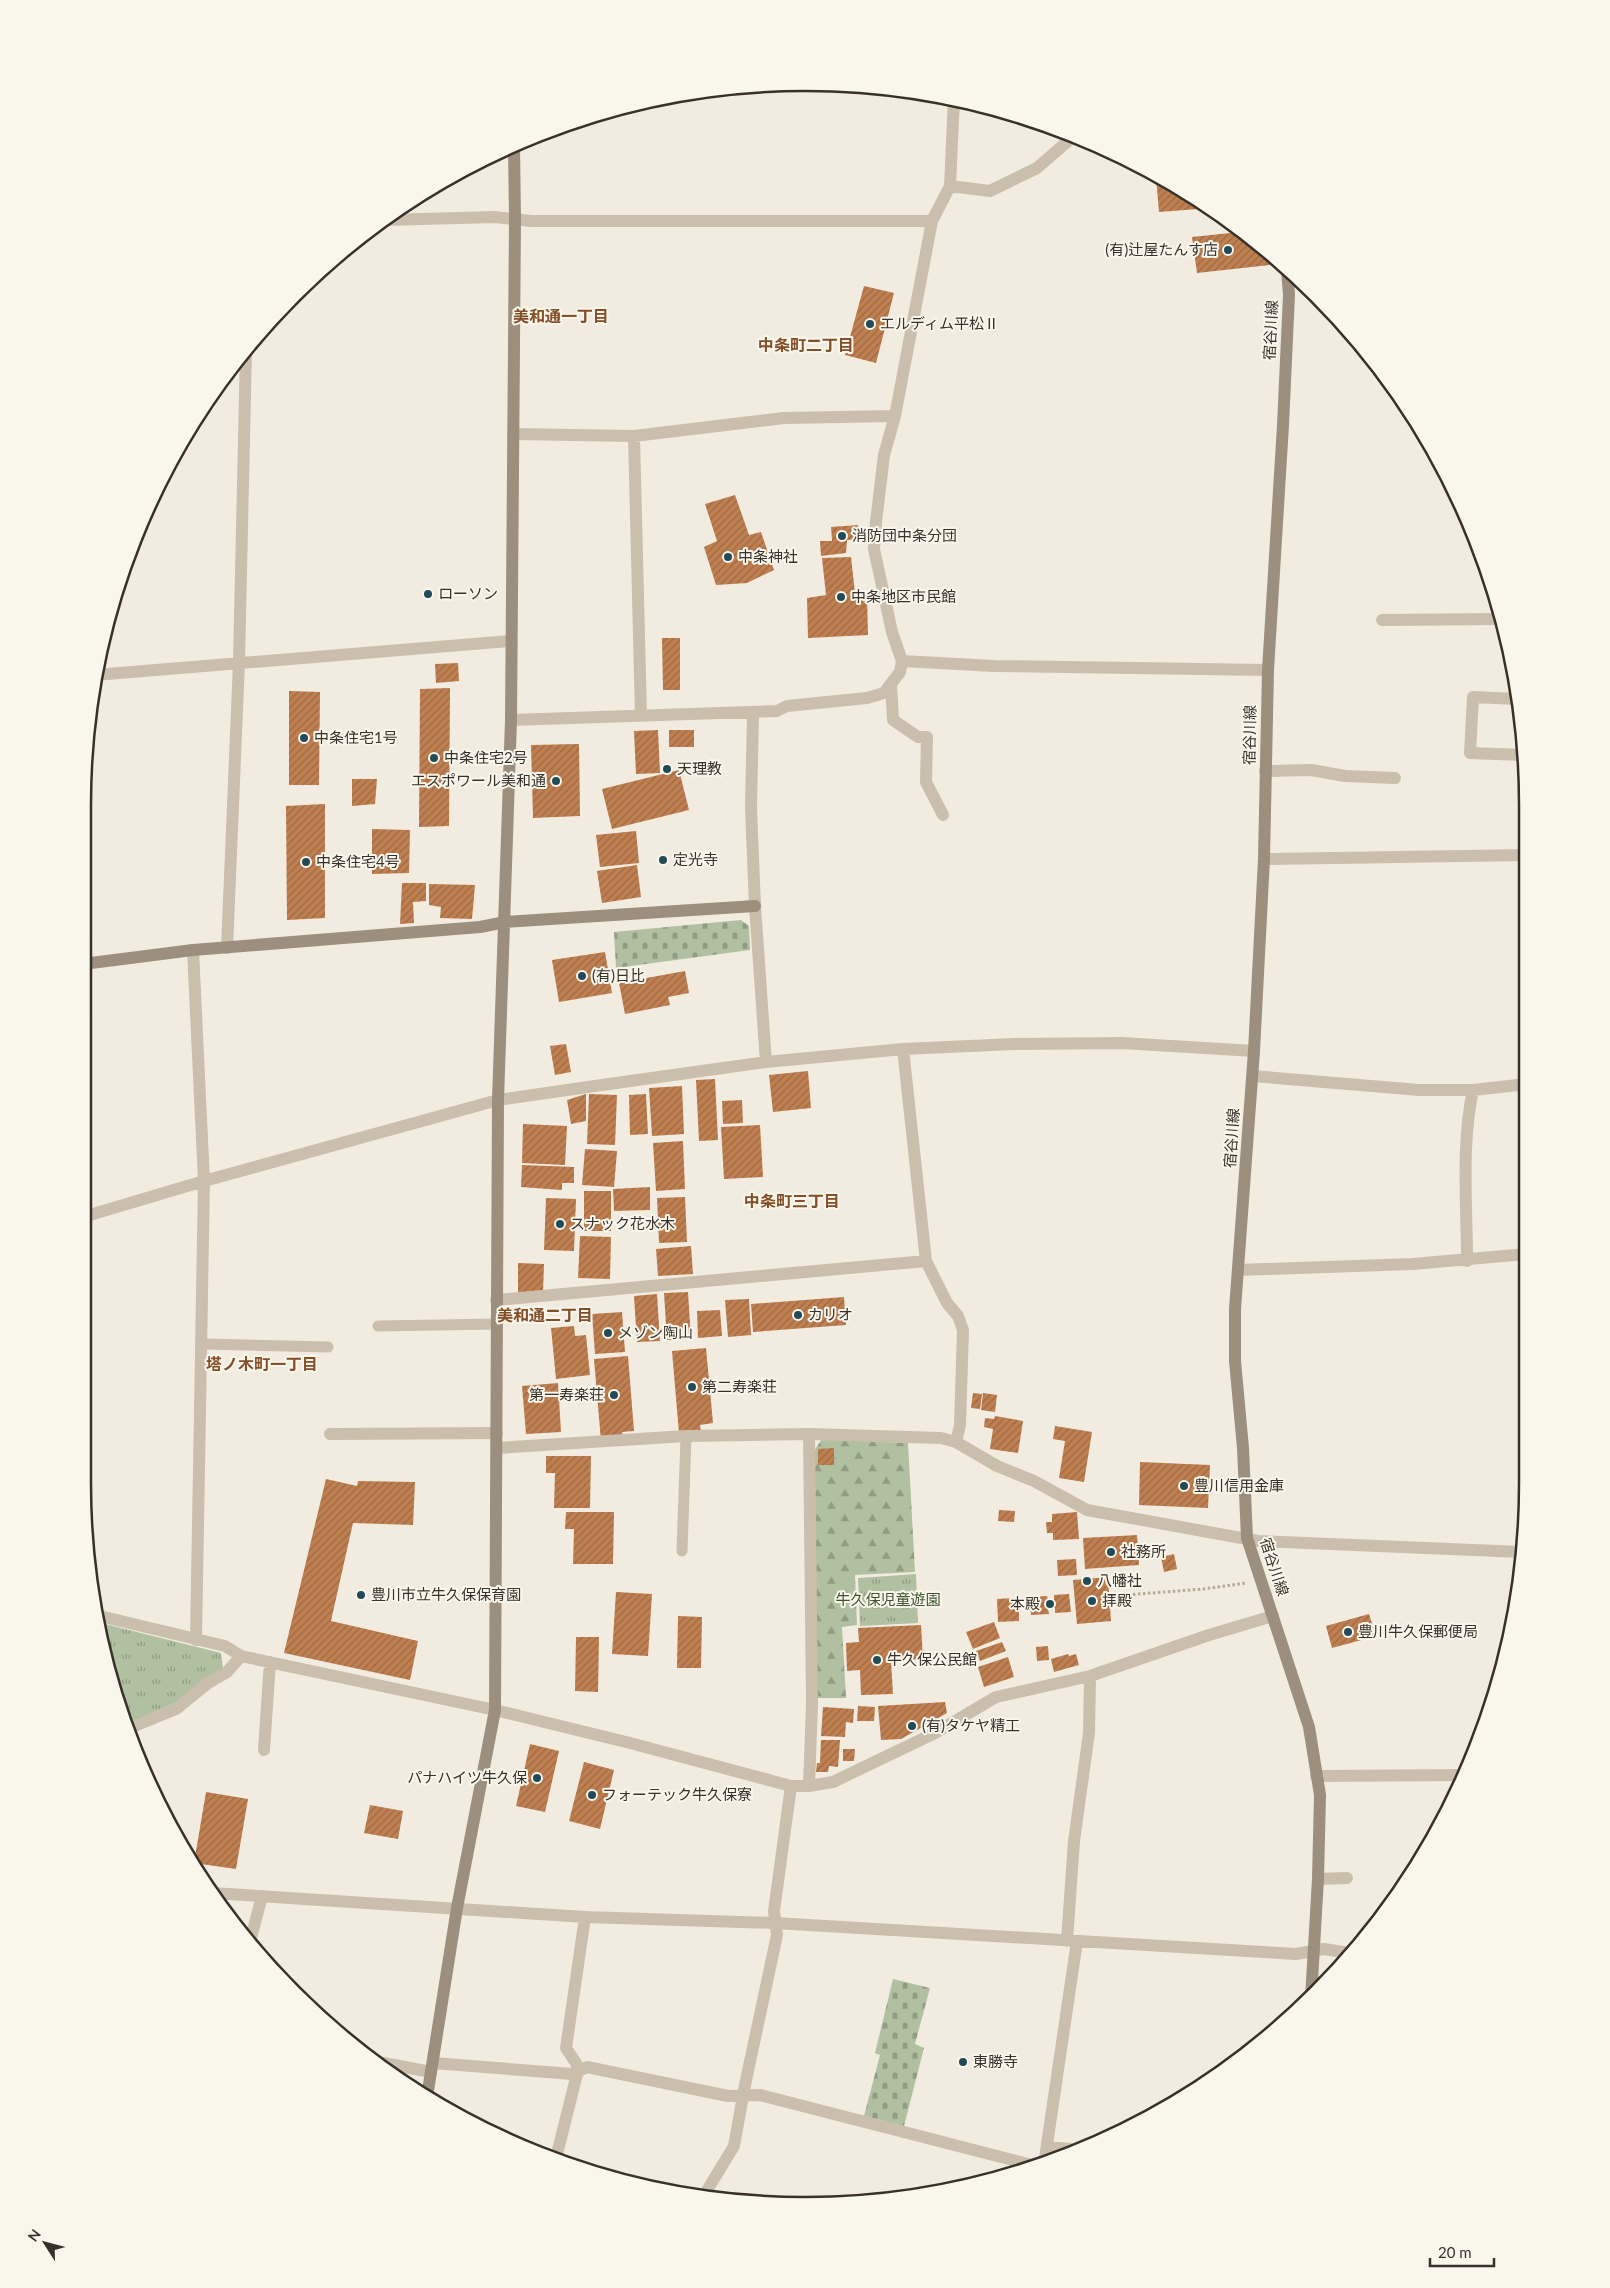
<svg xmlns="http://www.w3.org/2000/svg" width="1610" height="2288" viewBox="0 0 1610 2288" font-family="Lato,'Noto Sans JP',sans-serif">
  <defs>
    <pattern id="forest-firs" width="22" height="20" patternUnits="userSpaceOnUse" patternTransform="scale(1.25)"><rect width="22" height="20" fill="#b0c0a0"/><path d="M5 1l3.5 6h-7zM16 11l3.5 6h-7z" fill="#909d83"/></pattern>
    <pattern id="cemetery-stones" width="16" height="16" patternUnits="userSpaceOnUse" patternTransform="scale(1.25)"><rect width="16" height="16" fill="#b0c0a0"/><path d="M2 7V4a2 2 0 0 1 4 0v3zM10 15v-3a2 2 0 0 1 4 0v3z" fill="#909d83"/></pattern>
    <pattern id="park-tufts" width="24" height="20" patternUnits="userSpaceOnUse" patternTransform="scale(1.25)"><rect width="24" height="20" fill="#b0c0a0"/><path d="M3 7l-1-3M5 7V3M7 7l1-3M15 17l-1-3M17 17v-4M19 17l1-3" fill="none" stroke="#909d83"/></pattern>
    <pattern id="building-hatch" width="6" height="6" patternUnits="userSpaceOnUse" patternTransform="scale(1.25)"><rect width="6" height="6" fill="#bf7f50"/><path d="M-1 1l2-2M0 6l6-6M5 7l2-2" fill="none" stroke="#9c6943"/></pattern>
  </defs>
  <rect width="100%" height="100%" fill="#f2ece0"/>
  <!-- forest -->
  <path fill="url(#forest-firs)" d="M822,1439L908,1443L915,1572L855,1575L857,1625L842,1627L846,1698H817L814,1451Z"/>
  <!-- cemetery -->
  <path fill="url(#cemetery-stones)" d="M741,920L749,926L750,950L616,968L614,932Z
    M893,1979L930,1988L915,2044L924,2048L904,2126L864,2116L880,2055L875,2053Z"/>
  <!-- park -->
  <path fill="url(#park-tufts)" d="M916,1574L918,1623L860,1626L858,1578Z
    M101,1623L221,1653L223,1668L178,1702L125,1724L107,1670Z"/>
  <!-- building -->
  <path fill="url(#building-hatch)" d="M1156,177L1207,204L1211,208L1159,212Z
    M1240,232L1279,264L1197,273L1192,237Z
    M864,286L894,293L876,363L845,355Z
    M735,495L749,535L761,532L774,570L747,583L716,585L704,547L717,541L705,504Z
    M858,525L860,539L847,540L846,553L821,556L820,541H832L831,527Z
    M851,557L855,593L867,596L868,635L808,638L807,598L826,595L822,558Z
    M662,638H680V690H663Z
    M458,663L459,681L436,683L435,664Z
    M450,688L449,826L419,827L420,689Z
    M289,691L320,692L319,785H289Z
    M658,730L660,773L636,774L634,731Z
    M669,730H694V747H669Z
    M579,744L580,816L533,818L531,745Z
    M679,770L689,810L612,829L602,789Z
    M352,779H377L375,804L352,806Z
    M325,804V918L287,920L286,806Z
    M372,829L410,830L409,873L372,874Z
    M636,831L639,863L600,867L596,835Z
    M637,865L641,897L602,903L597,871Z
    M402,883H426V901L413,902L414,923L400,924Z
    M429,884L475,885L472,919L440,918L441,907L429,905Z
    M605,952L612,993L559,1002L552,960Z
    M685,971L689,993L668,997L670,1005L625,1014L619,983Z
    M566,1044L571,1072L555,1075L550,1046Z
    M808,1071L811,1108L773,1112L769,1075Z
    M715,1079L718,1140L699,1141L696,1080Z
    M682,1086L684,1134L652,1136L649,1088Z
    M586,1094V1121L571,1124L567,1100Z
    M589,1094L617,1095L615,1145L587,1144Z
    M646,1094L648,1134L630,1135L629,1095Z
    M742,1100L743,1123L723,1124L722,1101Z
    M523,1124L567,1126L565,1165L522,1163Z
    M760,1125L763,1177L724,1179L721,1127Z
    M683,1141L685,1189L656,1191L653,1143Z
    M585,1149L617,1151L614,1187L582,1185Z
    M522,1165L574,1167V1183H562V1190L521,1187Z
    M650,1187V1210L614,1211L613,1189Z
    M584,1191H611V1231H584Z
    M685,1197L687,1242L659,1243L657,1198Z
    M546,1198L576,1199L574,1251L544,1250Z
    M580,1236L611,1237L610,1279L578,1278Z
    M691,1246L693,1274L658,1276L656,1249Z
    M518,1263L544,1264L543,1293H518Z
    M688,1292L691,1339L667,1340L664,1293Z
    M657,1294L660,1341L637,1342L634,1296Z
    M844,1297L846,1325L753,1332L751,1304Z
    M749,1299L751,1335L728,1337L725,1300Z
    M720,1310L722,1336L698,1338L697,1311Z
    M622,1312L625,1352L595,1354L592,1314Z
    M574,1326L575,1336L586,1335L590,1375L556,1379L551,1328Z
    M706,1348L713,1423L700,1425L701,1432L679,1433L672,1351Z
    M628,1356L634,1431L622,1432L623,1439L601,1441L594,1359Z
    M558,1383L561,1432L526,1434L522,1386Z
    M973,1393L982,1394L980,1409L971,1408Z
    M983,1393L997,1395L995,1412L981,1410Z
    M995,1416L1023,1421L1018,1453L990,1449L993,1429L984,1427L985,1418L994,1419Z
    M1055,1426L1092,1432L1084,1482L1059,1478L1065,1441L1053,1439Z
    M834,1448V1465H818V1449Z
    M546,1456H591L590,1508H554L555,1473H546Z
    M1140,1462L1210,1465L1208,1508L1139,1505Z
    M326,1479L357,1486L358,1481L415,1482L413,1525L353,1523L331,1621L418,1641L410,1680L284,1653Z
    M999,1510L1015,1511L1014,1522L998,1521Z
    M566,1512H614L613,1564H573L574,1529H565Z
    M1077,1512L1079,1539L1053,1540V1533H1047L1046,1522H1052V1514Z
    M1137,1535L1139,1565L1085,1569L1083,1538Z
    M1174,1554L1177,1569L1164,1572L1161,1557Z
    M1076,1559L1077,1575L1058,1576L1057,1560Z
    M1108,1577L1111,1621L1077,1624L1073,1580Z
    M616,1592L652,1594L648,1656L612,1654Z
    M1069,1594L1071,1612L1055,1613V1608L1048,1609L1049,1614L1031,1615L1030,1597L1047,1596L1048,1600H1054V1595Z
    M1015,1598L1016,1604H1019V1621L998,1622L997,1599Z
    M1369,1614L1376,1636L1332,1648L1326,1626Z
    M678,1616L702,1617L701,1668H677Z
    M994,1622L1000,1638L973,1649L966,1632Z
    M921,1625L923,1659L891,1661L893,1694L861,1695L860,1670L847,1671L846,1643L859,1642L858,1628Z
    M576,1637H599L598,1692L575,1691Z
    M1002,1642L1006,1651L980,1661L976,1651Z
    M1048,1646L1049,1660L1037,1661L1036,1647Z
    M1068,1654L1069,1656L1076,1654L1079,1665L1054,1672L1051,1659Z
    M1008,1657L1014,1677L984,1687L978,1667Z
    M945,1702L947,1713L901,1739L881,1740L878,1706Z
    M858,1706L875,1707L874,1721H857Z
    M823,1707L854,1709L853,1723L846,1722L845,1737L821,1736Z
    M821,1740H840L838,1767L829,1766L828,1772H816L817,1763H820Z
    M530,1744L559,1751L545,1812L516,1806Z
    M843,1749H855L854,1761H843Z
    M584,1762L614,1770L600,1829L569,1821Z
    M206,1792L248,1799L236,1869L194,1863Z
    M370,1805L403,1811L398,1839L364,1833Z"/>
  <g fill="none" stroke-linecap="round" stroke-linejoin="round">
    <!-- path -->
    <path stroke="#b5a996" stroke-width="3" stroke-dasharray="2.5 2.5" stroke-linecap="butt" d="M1113,1596L1203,1589L1246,1583"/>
    <!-- lane -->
    <path stroke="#cabfac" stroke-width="11" d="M378,1326L497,1324
      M203,1344L328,1347
      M682,1551L686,1436"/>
    <!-- street -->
    <path stroke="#cabfac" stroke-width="12" d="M950,186L990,191L1037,168L1075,135
      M385,220L495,217L531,221H932
      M513,434L634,436L784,418L895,416
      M634,436L641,716
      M1382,620L1498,619
      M902,661L994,666L1268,670
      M95,675L511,641
      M891,684L893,720L918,737H927L926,782L943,815
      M1517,699L1473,697L1470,753L1523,755
      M753,713L751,808L755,906L766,1062
      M511,720L777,711L787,706L867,698L884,693L900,672L902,661L892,632L874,549L876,522L884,455L895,416L932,221L950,186L954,99
      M1265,771L1311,770L1345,776L1395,778
      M1264,859L1527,855
      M227,948L239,663L246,349
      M193,950L204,1181L196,1640
      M903,1049L926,1261L947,1303L958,1316L963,1330L960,1425L956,1442
      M1253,1076L1419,1090H1473L1527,1084
      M83,1217L204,1181L498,1100L609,1084L766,1062L903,1049L1014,1044L1122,1043L1254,1051
      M1467,1261C1467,1205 1461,1145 1473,1090
      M1238,1270L1413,1264L1527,1254
      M496,1300L926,1261
      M330,1434L497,1433
      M809,1434L812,1703L809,1786
      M497,1448L686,1436L809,1434L941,1438L956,1442L997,1466L1034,1481L1087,1510L1258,1541L1521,1552
      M100,1616L225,1646L241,1656L495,1710L630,1743L791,1786H809L833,1782L935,1733L996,1697L1090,1676L1209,1635L1273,1616
      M127,1729L176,1709L208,1683L227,1672L241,1656
      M264,1750L270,1662
      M1316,1776L1464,1775
      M1318,1879L1347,1878
      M212,1893L585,1917L775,1923L1296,1954L1324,1949L1349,1953
      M251,1938L262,1896
      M1067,1941L1074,1841L1089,1733L1090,1676
      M378,2062L431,2072
      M433,2063L572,2074L587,2067L728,2096L760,2095L1028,2164
      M1047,2147L1070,2149
      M556,2158L578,2070L576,2063L566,2048L585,1917
      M1045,2158L1077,1941
      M703,2197L734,2146L745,2085L777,1935L774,1911L791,1786"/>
    <!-- secondary -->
    <path stroke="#9d8f7d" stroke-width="12" d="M1287,270L1289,295L1283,425L1268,670L1264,859L1254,1051L1235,1309V1361L1243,1448L1247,1538L1309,1727L1320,1795L1318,1879L1311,1998
      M83,964L193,950L480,927L505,922L755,906
      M427,2097L457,1908L495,1710L498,1100L511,720L515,219L514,145"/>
  </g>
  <!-- markers -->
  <g fill="#224a57" stroke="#f9f6ec" stroke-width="2">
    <circle cx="1228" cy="250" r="5"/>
    <circle cx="870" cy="324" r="5"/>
    <circle cx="842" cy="536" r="5"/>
    <circle cx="728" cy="557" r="5"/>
    <circle cx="428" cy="594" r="5"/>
    <circle cx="841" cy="597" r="5"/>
    <circle cx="304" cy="738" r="5"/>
    <circle cx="434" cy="758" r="5"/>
    <circle cx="667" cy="769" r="5"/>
    <circle cx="556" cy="781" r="5"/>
    <circle cx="663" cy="860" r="5"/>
    <circle cx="306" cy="862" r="5"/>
    <circle cx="582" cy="976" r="5"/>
    <circle cx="560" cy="1224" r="5"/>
    <circle cx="798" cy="1315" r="5"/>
    <circle cx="608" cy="1333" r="5"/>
    <circle cx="692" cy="1387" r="5"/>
    <circle cx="614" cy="1395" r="5"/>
    <circle cx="1184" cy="1486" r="5"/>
    <circle cx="1111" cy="1552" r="5"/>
    <circle cx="1087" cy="1581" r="5"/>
    <circle cx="361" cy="1595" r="5"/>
    <circle cx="1092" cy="1601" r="5"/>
    <circle cx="1050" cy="1604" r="5"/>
    <circle cx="1348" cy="1632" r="5"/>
    <circle cx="877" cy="1660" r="5"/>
    <circle cx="912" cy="1726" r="5"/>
    <circle cx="537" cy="1778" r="5"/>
    <circle cx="592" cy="1795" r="5"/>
    <circle cx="963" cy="2062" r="5"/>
  </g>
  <g text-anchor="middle" stroke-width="4" stroke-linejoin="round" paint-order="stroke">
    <!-- poi labels -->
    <g font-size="15" fill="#38312a" stroke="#f9f6ec" text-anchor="start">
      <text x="1218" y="255" text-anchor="end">(有)辻屋たんす店</text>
      <text x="880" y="329">エルディム平松Ⅱ</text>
      <text x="852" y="541">消防団中条分団</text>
      <text x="738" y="562">中条神社</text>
      <text x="438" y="599">ローソン</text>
      <text x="851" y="602">中条地区市民館</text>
      <text x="314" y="743">中条住宅1号</text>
      <text x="444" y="763">中条住宅2号</text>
      <text x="677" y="774">天理教</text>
      <text x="546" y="786" text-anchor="end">エスポワール美和通</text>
      <text x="673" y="865">定光寺</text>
      <text x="316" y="867">中条住宅4号</text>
      <text x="592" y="981">(有)日比</text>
      <text x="570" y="1229">スナック花水木</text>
      <text x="808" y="1320">カリオ</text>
      <text x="618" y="1338">メゾン陶山</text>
      <text x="702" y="1392">第二寿楽荘</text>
      <text x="604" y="1400" text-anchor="end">第一寿楽荘</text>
      <text x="1194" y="1491">豊川信用金庫</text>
      <text x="1121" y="1557">社務所</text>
      <text x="1097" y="1586">八幡社</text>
      <text x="371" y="1600">豊川市立牛久保保育園</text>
      <text x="1102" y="1606">拝殿</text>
      <text x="1040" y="1609" text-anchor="end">本殿</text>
      <text x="1358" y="1637">豊川牛久保郵便局</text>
      <text x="887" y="1665">牛久保公民館</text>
      <text x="922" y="1731">(有)タケヤ精工</text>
      <text x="527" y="1783" text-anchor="end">パナハイツ牛久保</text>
      <text x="602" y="1800">フォーテック牛久保寮</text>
      <text x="973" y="2067">東勝寺</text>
    </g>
    <!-- street labels -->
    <g font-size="15" fill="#38312a" stroke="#f9f6ec">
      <text transform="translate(1271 330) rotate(-87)" y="5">宿谷川線</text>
      <text transform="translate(1250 735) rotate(-89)" y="5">宿谷川線</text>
      <text transform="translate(1232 1138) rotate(-86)" y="5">宿谷川線</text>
      <text transform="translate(1274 1567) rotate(72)" y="5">宿谷川線</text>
    </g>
    <!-- park labels -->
    <g font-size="15" fill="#40552f" stroke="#f9f6ec">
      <text x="888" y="1605">牛久保児童遊園</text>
    </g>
    <!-- neighbourhood labels -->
    <g font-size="16" font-weight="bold" fill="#834e28" stroke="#f9f6ec">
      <text x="561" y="322">美和通一丁目</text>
      <text x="806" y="351">中条町二丁目</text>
      <text x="792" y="1207">中条町三丁目</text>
      <text x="545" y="1321">美和通二丁目</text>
      <text x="262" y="1370">塔ノ木町一丁目</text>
    </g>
  </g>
  <!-- crop -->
  <path d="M0 0H1610V2288H0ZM805 91H805A714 714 0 0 1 1519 805V1483A714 714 0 0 1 805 2197H805A714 714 0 0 1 91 1483V805A714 714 0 0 1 805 91Z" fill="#f9f6ec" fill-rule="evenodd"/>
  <path fill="none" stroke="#38312a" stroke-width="2.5" d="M805 91H805A714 714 0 0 1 1519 805V1483A714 714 0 0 1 805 2197H805A714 714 0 0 1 91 1483V805A714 714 0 0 1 805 91Z"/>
  <!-- north arrow -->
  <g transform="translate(45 2243) rotate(306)" stroke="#f9f6ec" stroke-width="4" paint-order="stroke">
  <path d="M0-4L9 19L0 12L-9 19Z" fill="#38312a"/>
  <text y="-8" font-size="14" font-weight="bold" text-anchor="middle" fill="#38312a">N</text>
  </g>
  <!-- scale -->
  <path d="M1430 2258v8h64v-8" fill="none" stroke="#38312a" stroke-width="2.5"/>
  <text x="1438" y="2258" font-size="15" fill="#38312a" stroke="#f9f6ec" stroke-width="4" paint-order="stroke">20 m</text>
</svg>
